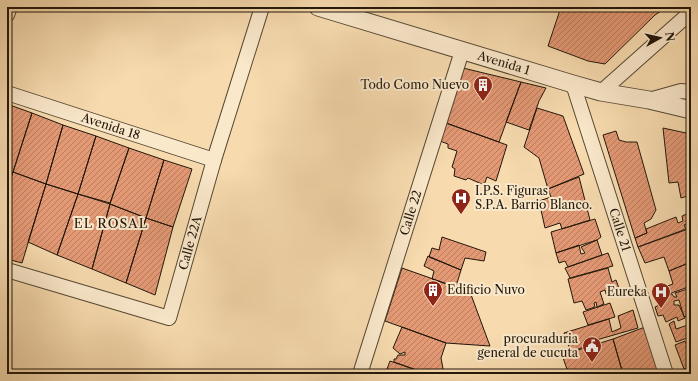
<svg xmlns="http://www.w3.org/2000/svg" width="698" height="381" viewBox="0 0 698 381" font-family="'Libre Caslon Text',serif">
  <defs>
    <pattern id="building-hatch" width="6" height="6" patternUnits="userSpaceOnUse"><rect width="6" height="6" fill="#e49975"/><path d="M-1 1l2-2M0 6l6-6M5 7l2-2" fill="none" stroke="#b87c5e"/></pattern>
  </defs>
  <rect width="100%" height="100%" fill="#f7dbaf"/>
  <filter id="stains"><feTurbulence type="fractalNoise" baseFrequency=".005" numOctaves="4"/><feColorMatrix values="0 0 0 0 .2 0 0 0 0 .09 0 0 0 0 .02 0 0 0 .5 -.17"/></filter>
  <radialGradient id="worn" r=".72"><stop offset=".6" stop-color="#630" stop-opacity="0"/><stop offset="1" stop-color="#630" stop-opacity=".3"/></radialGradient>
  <!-- building -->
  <path fill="url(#building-hatch)" stroke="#21170a" d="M561,7H667L655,15L605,64L588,61L548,46Z
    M463,68L521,82L499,142L446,123Z
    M521,82L546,88L539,101L529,130L506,122Z
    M7,104L32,113L13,172L7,170Z
    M537,108L563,116L584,174L548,189L539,158L524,147Z
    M32,113L63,125L46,184L13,172Z
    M446,123L507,145L496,181L487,177L484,185L468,178L466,180L454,176L455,169L452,167L457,151L448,148V144L440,141Z
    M63,125L96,136L78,194L46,184Z
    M663,128L686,133L691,150V195L681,198L678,182L669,183Z
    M616,131L619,140L626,142H637L656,210L651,219L644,223L647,233L635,238L603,135Z
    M96,136L129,148L110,203L78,194Z
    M129,148L164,160L146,218L110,204Z
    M164,160L192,169L173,227L146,218Z
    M7,170L13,172L7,189Z
    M13,172L46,184L22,263L7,259V189Z
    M579,177L590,220L562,229L560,223L545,228L539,201L551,197L548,189Z
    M46,184L78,194L57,255L28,242Z
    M78,194L110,204L92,269L57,255Z
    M110,204L146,218L126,283L92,269Z
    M691,212V223L684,225L686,229L638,247L635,238L647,233L646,229L676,217L678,223L683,221L682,216Z
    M146,218L173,227L155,295L126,283Z
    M595,219L601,237L597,240L556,253L551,232Z
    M691,228V262L669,271L664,257L645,263L638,247Z
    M442,237L486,252L484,261L465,258L461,270L429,257L432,248L439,250Z
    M597,240L602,255L568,267L565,261L559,263L556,253L579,245L581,254L585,253L581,247Z
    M608,253L613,266L570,278L565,268Z
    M428,256L461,270L457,283L471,289L470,292L432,279L434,271L424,266Z
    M691,262V286L658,298L656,290L673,284L669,271Z
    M402,268L470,292L490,346L446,343L385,321Z
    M608,268L612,282L616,280L621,294L607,297L605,290L600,292L604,304L597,307L596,302L594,303L595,307L586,310L582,301L574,303L568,279Z
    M691,288V314L684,317L679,300L674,301V305H679L685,318L678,321L677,317L666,322L663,315L658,316L655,307L662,304L661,298L672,294L674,297H677L675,293Z
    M610,303L615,317L588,325L583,312Z
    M633,310L638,328L593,341L594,343L571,352L564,333L609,319L612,332L621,328L618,316Z
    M691,318V336L690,333L686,334L687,338L676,342L669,324L674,321L676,329L688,325L687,319Z
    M402,327L446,343L441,358L444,374H430V370L427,369L425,373L394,362V359H396L398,355H405V352L400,354L393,348Z
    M645,327L661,374H623L613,339Z
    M613,339L623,374H586V372H568L562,355Z
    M685,341L688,348L691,347V367L684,369L675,345Z
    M390,361L425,373V374H390L391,370L387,369Z"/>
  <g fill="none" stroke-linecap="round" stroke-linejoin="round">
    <defs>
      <g id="minor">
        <path d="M7,15L10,7"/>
        <path id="s1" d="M573,84L666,374"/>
        <path d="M601,92L691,12"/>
        <path id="s2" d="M7,93L214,160"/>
        <path d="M649,100L681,91L691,92"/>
        <path id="s3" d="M7,270L169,318L214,160L262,7"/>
        <path id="s4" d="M360,374L462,51"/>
      </g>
      <g id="tertiary">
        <path id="s5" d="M318,7L573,84L601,92L649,100L691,110"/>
      </g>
    </defs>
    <!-- minor casing -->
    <use href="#minor" stroke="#564833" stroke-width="16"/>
    <!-- tertiary casing -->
    <use href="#tertiary" stroke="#564833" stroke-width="19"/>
    <!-- minor -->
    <use href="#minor" stroke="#fae8cb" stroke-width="14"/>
    <!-- tertiary -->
    <use href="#tertiary" stroke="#fae8cb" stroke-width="17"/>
  </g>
  <!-- icons -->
  <defs>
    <symbol id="building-pin" viewBox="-11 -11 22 30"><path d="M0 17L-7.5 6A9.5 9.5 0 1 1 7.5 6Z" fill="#8f2418" stroke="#fae8cb"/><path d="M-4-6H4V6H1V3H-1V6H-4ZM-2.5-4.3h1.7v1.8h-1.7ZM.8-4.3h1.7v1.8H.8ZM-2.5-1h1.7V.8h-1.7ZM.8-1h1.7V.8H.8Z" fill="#fff"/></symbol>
    <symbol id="hospital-pin" viewBox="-11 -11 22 30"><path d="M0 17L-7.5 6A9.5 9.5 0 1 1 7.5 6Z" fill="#8f2418" stroke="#fae8cb"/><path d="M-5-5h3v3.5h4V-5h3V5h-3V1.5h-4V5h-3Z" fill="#fff"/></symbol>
    <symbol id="civic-pin" viewBox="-11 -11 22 30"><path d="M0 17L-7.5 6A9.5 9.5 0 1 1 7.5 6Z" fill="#8f2418" stroke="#fae8cb"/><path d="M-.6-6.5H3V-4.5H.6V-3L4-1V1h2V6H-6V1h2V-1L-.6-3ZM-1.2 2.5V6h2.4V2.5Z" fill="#fff"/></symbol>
  </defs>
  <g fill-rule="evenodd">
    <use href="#building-pin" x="472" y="74" width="22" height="30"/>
    <use href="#hospital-pin" x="450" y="187" width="22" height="30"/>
    <use href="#building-pin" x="422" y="279" width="22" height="30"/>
    <use href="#hospital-pin" x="650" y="281" width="22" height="30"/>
    <use href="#civic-pin" x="581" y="335" width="22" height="30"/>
  </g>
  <g text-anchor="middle" stroke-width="4" stroke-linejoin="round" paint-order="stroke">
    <!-- street labels -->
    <g font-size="12" fill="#21170a" stroke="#fae8cb">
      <text dy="4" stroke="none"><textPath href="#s5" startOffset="194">Avenida 1</textPath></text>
      <text dy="4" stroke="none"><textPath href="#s2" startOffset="109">Avenida 18</textPath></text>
      <text dy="4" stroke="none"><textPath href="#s4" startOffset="169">Calle 22</textPath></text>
      <text dy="4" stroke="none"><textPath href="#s1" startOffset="153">Calle 21</textPath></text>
      <text dy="4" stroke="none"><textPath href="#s3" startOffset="247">Calle 22A</textPath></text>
    </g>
    <!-- poi labels -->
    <g font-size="12" fill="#21170a" stroke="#fae8cb" text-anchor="end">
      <text x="469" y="89">Todo Como Nuevo</text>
      <text x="475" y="195" text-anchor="start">I.P.S. Figuras<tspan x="475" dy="14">S.P.A. Barrio Blanco.</tspan></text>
      <text x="447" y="294" text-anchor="start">Edificio Nuvo</text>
      <text x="647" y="296">Eureka</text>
      <text x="578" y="343">procuraduria<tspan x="578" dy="14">general de cucuta</tspan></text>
    </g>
    <!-- neighbourhood labels -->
    <g font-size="13" letter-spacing="1" fill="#21170a" stroke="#fae8cb">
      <text x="111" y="228">EL ROSAL</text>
    </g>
  </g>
  <!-- margin -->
  <rect width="698" height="381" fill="none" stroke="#f7dbaf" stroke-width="24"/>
  <rect x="8" y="8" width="682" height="365" fill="none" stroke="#21170a" stroke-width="2"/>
  <rect x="12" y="12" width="674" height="357" fill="none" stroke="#21170a"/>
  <!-- north arrow -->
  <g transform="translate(660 38) rotate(82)" stroke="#fae8cb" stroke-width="3" paint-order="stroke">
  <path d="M0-3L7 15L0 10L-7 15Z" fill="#21170a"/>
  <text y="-6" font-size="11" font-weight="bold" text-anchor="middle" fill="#21170a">N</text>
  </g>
  <rect width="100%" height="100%" filter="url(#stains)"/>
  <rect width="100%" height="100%" fill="url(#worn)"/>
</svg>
